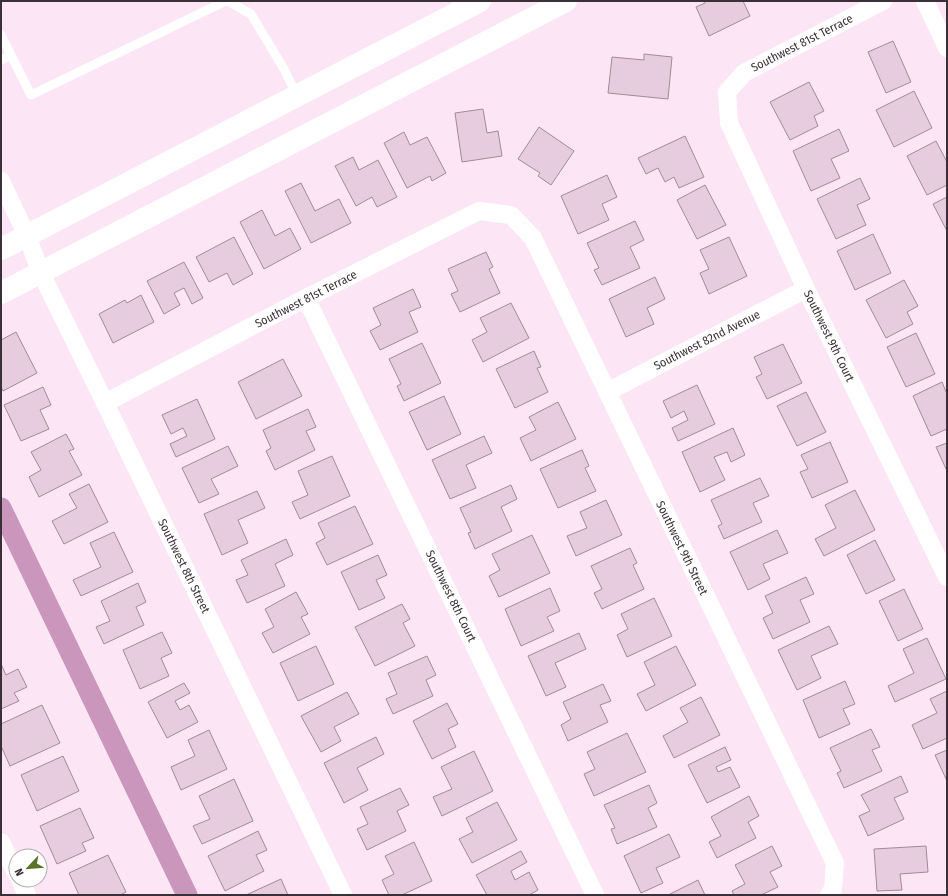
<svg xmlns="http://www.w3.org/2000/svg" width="948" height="896" viewBox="0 0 948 896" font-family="'Fira Sans Condensed',sans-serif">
  <rect width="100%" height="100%" fill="#fce6f5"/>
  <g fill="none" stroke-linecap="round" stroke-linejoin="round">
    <!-- canal -->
    <path stroke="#ca96bb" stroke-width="21" d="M1,508L187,895"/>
  </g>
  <!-- building -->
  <path fill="#e6ccde" stroke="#a38a9b" d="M705,1H743L750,16L709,36L696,7L705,3Z
    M893,41L911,82L886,93L868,52Z
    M644,54L672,57L668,99L608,93L612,57L644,60Z
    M809,82L824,111L814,116L818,126L790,140L770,102Z
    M914,91L932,128L894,147L876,110Z
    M483,109L487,133L498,131L502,156L462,162L455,113Z
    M539,127L574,151L551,185L538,176L540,173L518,159Z
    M839,129L849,151L831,159L840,178L811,191L793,151Z
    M404,132L410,145L427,137L446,173L432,181L430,176L407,188L384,143Z
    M685,136L704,177L679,188L674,177L665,182L658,168L646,174L638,158Z
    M936,141L947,162V185L927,195L907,156Z
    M353,157L359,170L378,160L397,197L377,207L372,197L356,206L335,166Z
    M607,175L617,197L602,204L609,220L578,234L561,196Z
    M860,178L870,199L857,205L866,225L836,239L817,199Z
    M301,183L315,211L339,199L351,223L311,243L285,191Z
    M705,185L726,225L697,239L677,200Z
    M947,197V231L933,204Z
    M262,210L275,236L290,228L301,249L264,269L240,222Z
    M635,221L644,240L630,247L640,268L602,285L594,270L599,268L587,243Z
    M873,234L891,273L855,290L837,251Z
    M234,237L253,274L233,285L227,273L209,282L196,257Z
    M729,237L747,276L709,294L700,273L709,269L700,250Z
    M486,252L493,267L489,269L500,293L460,312L451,294L458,291L448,269Z
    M184,262L203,298L192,304L184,288L174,293L180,305L164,314L147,281Z
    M655,277L665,299L647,308L654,324L626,337L609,299Z
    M904,280L918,306L907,312L913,324L886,338L866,300Z
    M413,289L421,307L409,312L418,332L380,350L370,331L381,325L373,308Z
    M141,295L154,322L113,343L99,314L125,300L127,303Z
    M511,303L529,338L483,362L472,340L487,332L480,318Z
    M16,332L37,373L3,391L1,387V340Z
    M916,333L935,374L906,387L887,347Z
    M422,343L441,383L404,401L397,386L401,384L389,359Z
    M783,344L802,383L767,399L756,377L762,374L754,357Z
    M534,351L541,367L537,368L548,392L515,408L496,369Z
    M283,359L302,396L256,419L238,382Z
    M942,382L947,394V429L931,436L913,396Z
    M697,385L715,424L678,441L672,428L688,420L684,411L671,418L663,401Z
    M43,387L51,405L40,410L49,429L21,441L4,405Z
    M806,392L826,432L797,446L777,406Z
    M444,396L461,434L427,450L409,412Z
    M197,399L215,439L176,457L170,444L187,436L183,428L171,434L162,415Z
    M558,402L576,439L531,461L520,438L536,430L529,417Z
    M308,409L316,427L306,431L315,450L275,470L266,451L271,448L263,430Z
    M733,428L745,455L731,462L727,452L714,457L725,480L700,492L682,452Z
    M66,434L74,449L69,451L82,475L39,497L29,477L41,470L31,452Z
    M484,436L492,453L466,465L476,488L450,499L432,460Z
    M830,442L848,482L812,498L800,472L808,469L801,455Z
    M947,443V471L936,447Z
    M228,446L238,466L211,479L219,494L199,503L182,468Z
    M582,450L589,466L585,468L596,491L558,508L540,469Z
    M332,456L350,496L300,519L292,502L308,495L298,471Z
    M760,478L769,496L753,503L762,522L724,539L718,526L722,524L711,500Z
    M89,484L108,522L64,544L52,521L77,508L69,494Z
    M511,485L517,499L501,507L512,531L475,549L468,533L471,532L460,508Z
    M855,490L875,530L824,556L815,539L836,528L825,505Z
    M257,491L265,508L238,520L248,543L222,555L204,514Z
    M606,500L622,535L576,556L567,536L587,528L580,512Z
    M355,506L373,544L327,565L316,543L325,538L318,523Z
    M777,530L788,553L763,564L770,579L748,590L730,552Z
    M114,532L133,572L81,596L73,580L101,567L90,543Z
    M532,535L550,573L499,597L489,576L500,570L492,554Z
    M286,539L293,555L275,564L285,586L247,603L236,580L248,575L241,560Z
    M875,540L895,580L866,594L847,555Z
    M630,548L637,563L633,565L644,589L602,609L594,593L602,589L591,566Z
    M378,555L387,575L376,580L385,598L359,610L341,572Z
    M806,577L814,594L800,600L810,622L773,639L763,618L773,613L765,596Z
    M138,583L146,602L136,607L144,625L104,644L96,627L110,621L101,601Z
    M550,588L560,611L547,617L554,631L521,646L505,609Z
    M904,589L923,629L898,641L879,601Z
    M296,592L308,614L301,617L310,634L273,653L262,633L274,627L265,609Z
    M654,598L672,636L627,657L617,635L628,629L621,614Z
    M402,604L410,619L403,623L415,646L375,666L355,627Z
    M829,626L838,644L811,656L821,678L797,690L778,650Z
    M162,632L172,653L161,658L169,676L140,689L123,650Z
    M579,633L586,649L555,663L566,687L546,696L528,656Z
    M927,638L946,679L895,702L888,686L914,673L903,649Z
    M316,646L334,684L298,701L280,663Z
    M676,646L696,685L646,711L637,694L655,685L644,662Z
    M427,656L436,675L426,680L433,696L393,714L386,699L397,694L388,673Z
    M1,664L6,675L18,669L27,687L14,693L19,701L1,709Z
    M845,681L855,704L843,709L850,724L819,738L803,700Z
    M184,683L190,693L175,701L180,710L189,705L198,722L167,738L148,702Z
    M603,684L611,701L600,705L608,722L568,741L561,725L571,719L563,702Z
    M947,691V738L923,749L912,725L937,713L930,699Z
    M347,692L359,714L334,727L341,741L321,752L301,716Z
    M701,697L720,735L674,758L663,736L688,722L680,708Z
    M447,703L458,724L448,729L456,747L432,759L413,721Z
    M42,705L60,743L10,766L1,746V724Z
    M871,729L880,747L872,750L882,771L844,788L837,773L841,771L830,748Z
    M209,730L227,769L181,790L171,767L195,756L188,740Z
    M627,733L646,772L594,796L584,774L595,769L587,752Z
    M376,737L384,754L357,768L368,790L344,803L324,763Z
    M725,747L731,760L716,767L718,772L730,767L740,787L707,803L688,765Z
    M947,750V781L935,755Z
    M474,751L493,791L442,816L433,797L452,789L441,767Z
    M63,756L79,791L37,811L21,775Z
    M901,776L908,792L894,798L904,819L868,836L859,816L870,811L861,795Z
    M234,779L253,821L202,844L193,826L210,819L199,796Z
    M649,785L657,803L648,808L657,827L617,844L611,829L615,828L604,805Z
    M400,788L409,805L397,811L406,831L367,850L357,829L368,824L360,807Z
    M749,796L759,816L748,822L756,838L717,858L709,842L721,836L711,817Z
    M497,802L517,840L472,863L459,839L473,832L466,818Z
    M80,808L94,838L82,843L86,851L57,864L40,826Z
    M258,831L267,850L256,855L264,871L225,891L208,856Z
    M669,834L680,857L656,868L663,883L641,893L624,856Z
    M414,842L432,881L402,895H389L382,880L394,874L385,856Z
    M772,846L782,866L770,872L778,887L761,895H734L732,891L745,884L735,865Z
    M926,846L928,872L900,874L902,890L877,891L874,849Z
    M521,851L527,862L511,871L515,880L529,872L538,890L529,895H487L476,875Z
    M108,855L126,892L120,895H79L69,873Z
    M281,879L288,895H246Z
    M698,880L705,895H668Z"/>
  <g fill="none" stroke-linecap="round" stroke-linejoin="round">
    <!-- lane -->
    <path stroke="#fff" stroke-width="9" d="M228,1L251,14L284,69L297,96
      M1,35L11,55L1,60
      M11,55L31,95L226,1"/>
    <!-- street -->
    <path stroke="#fff" stroke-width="18" d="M883,1L744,73L727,92L729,123L806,289L947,577
      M925,1L947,48
      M1,181L27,236L41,273L105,403L343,895
      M306,298L595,895
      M607,392L806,289
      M105,403L306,298L479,211L511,215L533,238L835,863L833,889L829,895
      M1,842L16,873
      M20,880L27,895"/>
    <!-- secondary -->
    <path stroke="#fff" stroke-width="22" d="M1,249L480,1
      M1,293L566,1"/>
  </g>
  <g text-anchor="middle" stroke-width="3" stroke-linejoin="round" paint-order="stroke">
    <!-- street labels -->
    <g font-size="12" fill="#3a3037" stroke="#fff">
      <text transform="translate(802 43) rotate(-27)" y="4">Southwest 81st Terrace</text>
      <text transform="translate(306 299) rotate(-27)" y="4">Southwest 81st Terrace</text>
      <text transform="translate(829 336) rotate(64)" y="4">Southwest 9th Court</text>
      <text transform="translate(707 340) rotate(-27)" y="4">Southwest 82nd Avenue</text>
      <text transform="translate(682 548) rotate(64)" y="4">Southwest 9th Street</text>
      <text transform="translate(184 566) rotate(64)" y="4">Southwest 8th Street</text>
      <text transform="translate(451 596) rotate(64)" y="4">Southwest 8th Court</text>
    </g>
  </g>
  <!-- border -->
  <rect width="948" height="896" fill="none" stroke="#3a3037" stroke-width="4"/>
  <!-- north arrow -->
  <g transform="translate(28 868) rotate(244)"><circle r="19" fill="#ffffff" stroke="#b0acaf"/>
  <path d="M0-3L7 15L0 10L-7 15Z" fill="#577327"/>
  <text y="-6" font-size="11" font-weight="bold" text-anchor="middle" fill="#3a3037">N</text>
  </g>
</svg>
